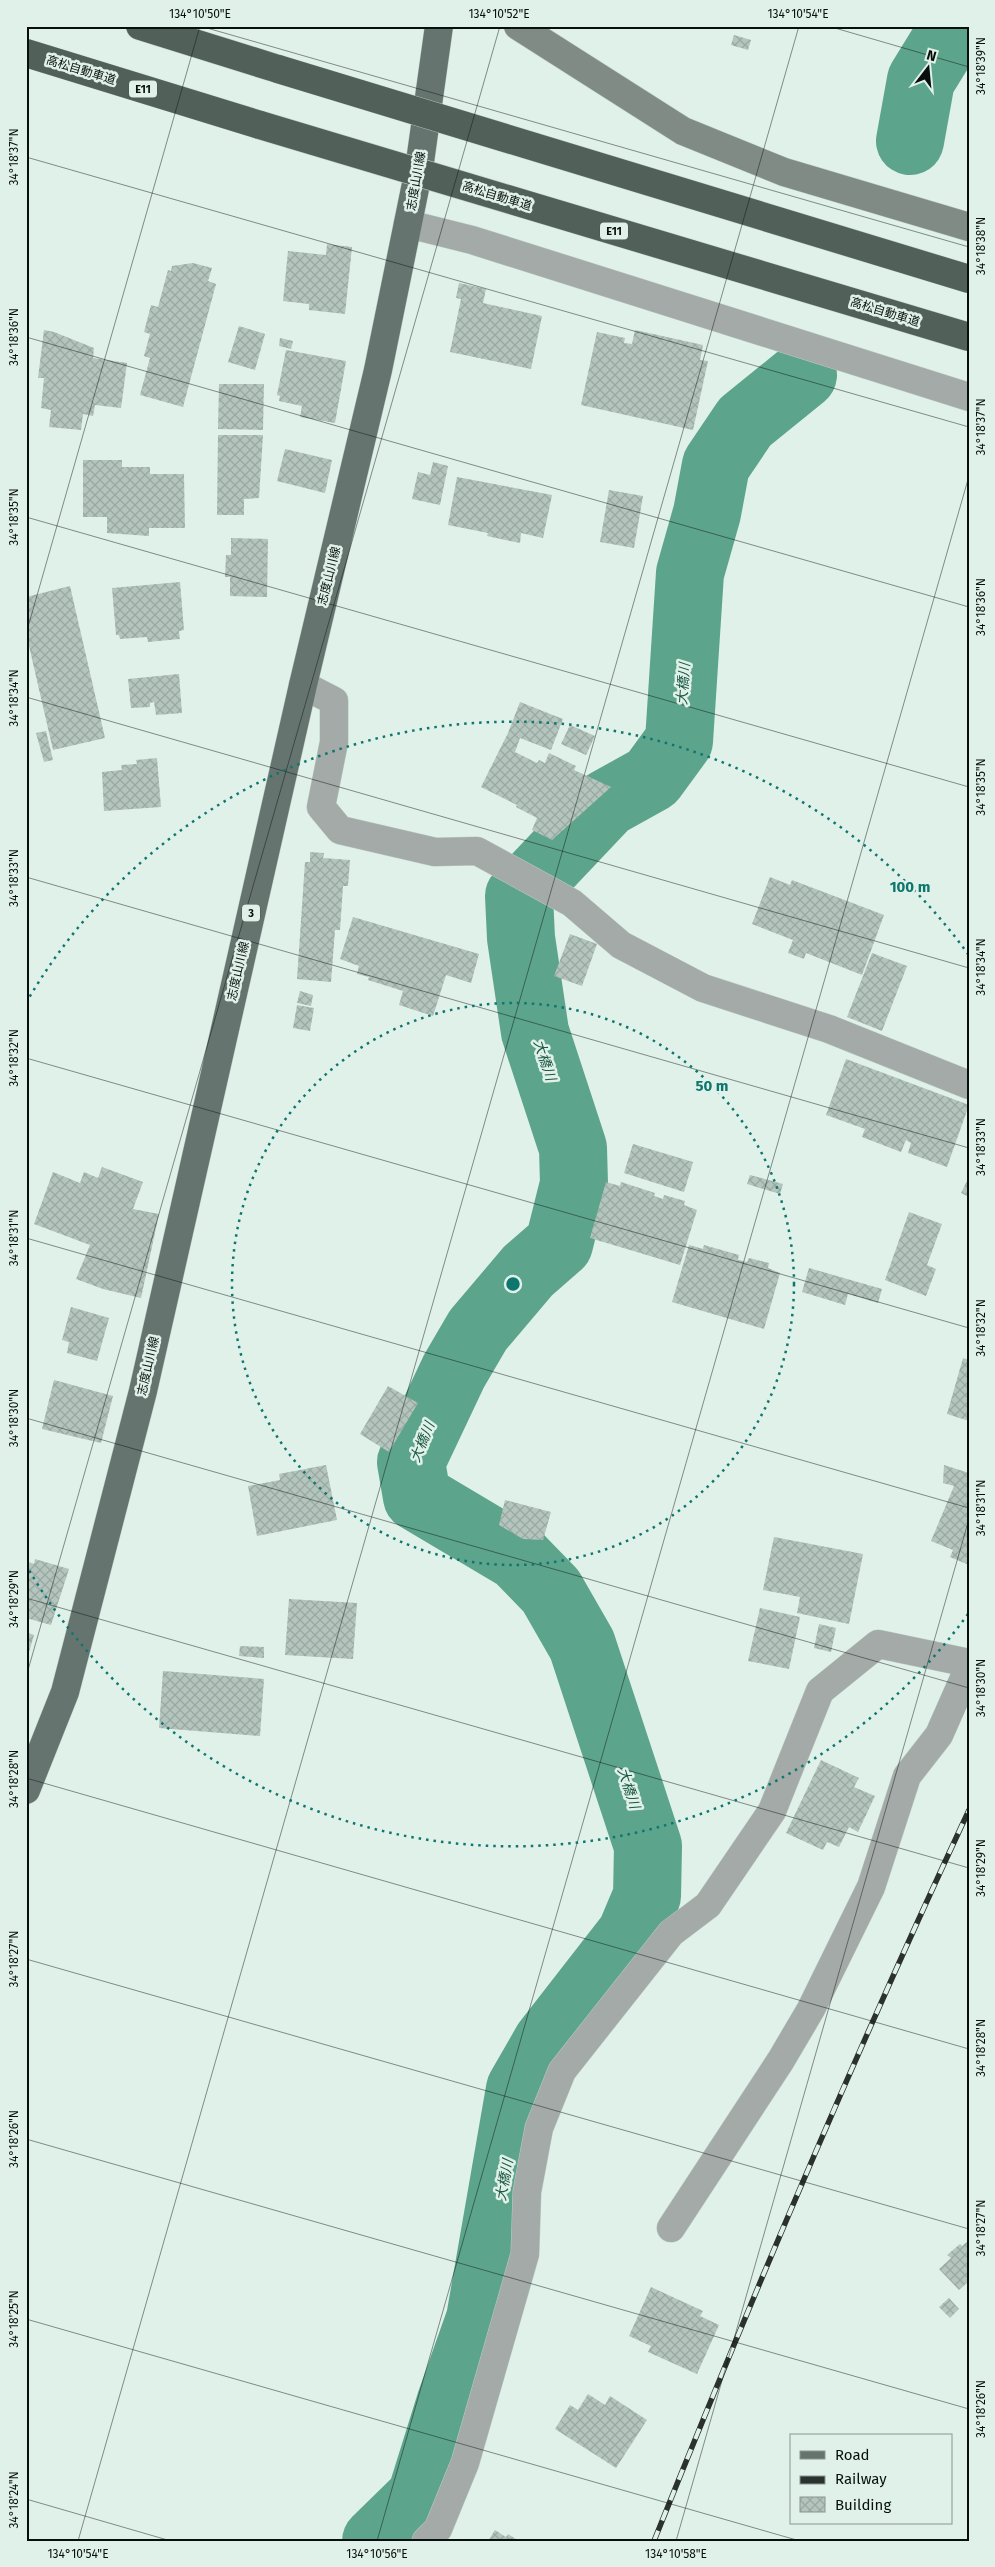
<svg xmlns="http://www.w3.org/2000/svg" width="995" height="2567" viewBox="0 0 995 2567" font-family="'Fira Sans','Noto Sans JP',sans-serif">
  <defs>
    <pattern id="building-cross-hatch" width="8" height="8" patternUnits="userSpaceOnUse" patternTransform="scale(1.25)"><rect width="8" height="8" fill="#b4c5be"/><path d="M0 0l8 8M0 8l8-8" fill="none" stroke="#99a8a2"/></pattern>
  </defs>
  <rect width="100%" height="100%" fill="#dff1e9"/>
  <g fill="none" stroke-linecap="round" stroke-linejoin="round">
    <!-- river -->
    <path stroke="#5da48c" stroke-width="68" d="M910,141L921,80L945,41L960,26
      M376,2541L421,2497L451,2401L480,2319L520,2089L547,2042L631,1934L647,1896L648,1846L582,1645L551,1591L518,1557L417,1497L411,1462L454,1371L478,1330L528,1271L559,1244L574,1184L573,1148L535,1032L521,938L519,896L607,803L652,778L679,741L690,573L707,513L716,465L745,422L803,375"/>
  </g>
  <!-- building -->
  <path fill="url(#building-cross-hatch)" d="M734,35L751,40L748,50L731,45Z
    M327,244L352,247L345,314L309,310V304L283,301L288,251L326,255Z
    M193,263L212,268L208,281L216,284L183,407L140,395L150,358L144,356L150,334L144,332L151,305L158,307L168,270L171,271L172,266Z
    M459,283L486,289L483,303L542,316L531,369L450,352L461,299L456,298Z
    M239,326L265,334L255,370L228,362Z
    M44,330L54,332L94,348L93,358L127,363L121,408L95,405L93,416L83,414L81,430L49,427L51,410L41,408L44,378H38Z
    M635,330L703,345L700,360L708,361L693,430L581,405L597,332L625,338L624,343L632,344Z
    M280,338L293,341L291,349L279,346Z
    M286,350L346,361L335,423L300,417L302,406L279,401L280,396L277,395Z
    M219,384H264L263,430L218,429Z
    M218,435H263L259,498L244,499V515H217Z
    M285,449L332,460L325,493L277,481Z
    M83,460H122V467H150V474H184L185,528H149V536L107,533V517H83Z
    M433,462L448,466L440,505L412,499L418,472L430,475Z
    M457,477L552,495L543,538L521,533L520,543L487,536L488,533L448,525Z
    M609,490L643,496L634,548L600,542Z
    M231,538L268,539L267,597L230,596V577H225L226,555H231Z
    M180,582L184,630L179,631L180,639L148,642L147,637L120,639L119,635H116L112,588Z
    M70,586L105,738L53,750L26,633V597Z
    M179,674L182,713L156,715L154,702L150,703V707L131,708L128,679Z
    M520,702L563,719L551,750L520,738L515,752L537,763L539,760L545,763L549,753L576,766L574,770L611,787L552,840L532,830L537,818L516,807L517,805L481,787L508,733Z
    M570,725L595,736L586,755L561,744Z
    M46,731L53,760L44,762L36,733Z
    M157,758L161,807L104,811L102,772L122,770L121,765L137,764L136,760Z
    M310,852L324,853L323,858L350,860L348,886H343L340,930H335L331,982L297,979L305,862H310Z
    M770,877L790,885L792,880L884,915L862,975L806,953L804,959L788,953L793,940L752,924Z
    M353,917L479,954L471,983L446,975L433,1016L399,1005L403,991L368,980L369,977L357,974L359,966L340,959Z
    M570,934L597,944L582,986L554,976Z
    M872,953L907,966L882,1031L847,1017Z
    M300,991L313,995L311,1006L297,1003Z
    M297,1005L314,1008L310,1031L293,1028Z
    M846,1059L969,1105L947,1167L908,1153L911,1143L906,1140L901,1152L862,1137L865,1129L826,1115Z
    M633,1144L693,1162L684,1192L624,1173Z
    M102,1167L143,1182L133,1209L159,1214L141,1298L103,1289L76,1279L90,1245L34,1224L53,1172L80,1183L84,1172L98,1178Z
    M750,1175L783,1184L780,1194L747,1184Z
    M969,1177V1197L961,1193Z
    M606,1182L620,1186L621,1182L655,1193L654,1196L663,1199L664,1195L685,1201L684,1205L697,1210L680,1265L590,1238Z
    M909,1212L942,1224L927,1265L936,1269L926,1296L885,1280Z
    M689,1245L703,1249L704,1245L739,1255L738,1260L747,1262L749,1258L769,1263L768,1268L780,1273L764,1329L672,1302Z
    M809,1268L882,1289L878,1303L848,1294L845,1305L802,1292Z
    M71,1307L109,1318L97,1361L67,1353L69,1342L62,1340Z
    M963,1358L969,1360V1421L947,1414Z
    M54,1380L113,1396L101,1443L42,1429Z
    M388,1386L418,1403L389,1452L360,1434Z
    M326,1465L337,1520L257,1536L248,1486L280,1480L279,1474Z
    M944,1465L969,1473V1565L950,1557L953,1550L931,1541L954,1486L943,1483Z
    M505,1500L551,1512L543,1540L523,1539L499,1525Z
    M774,1537L863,1554L849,1624L797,1613L800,1597L763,1590Z
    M35,1559L69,1569L51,1625L26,1618V1561L34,1564Z
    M289,1599L357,1603L353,1659L285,1655Z
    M760,1608L800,1617L789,1669L748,1661Z
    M819,1624L836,1628L831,1652L814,1648Z
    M26,1632L34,1635L27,1659H26Z
    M240,1646L264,1647V1658L239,1656Z
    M163,1671L264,1679L260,1736L159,1728Z
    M821,1760L859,1778L854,1787L875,1796L858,1832L849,1827L839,1847L827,1842L823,1850L786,1833Z
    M969,2240V2281L959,2290L939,2269L951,2258L947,2255L960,2244L962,2246Z
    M651,2287L703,2311L700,2316L719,2325L697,2374L648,2352L651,2346L629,2336Z
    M949,2298L959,2309L950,2318L939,2307Z
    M588,2394L605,2405L610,2396L647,2420L616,2468L555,2429L570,2405L578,2410Z
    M495,2530L506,2537L508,2534L519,2541H488Z"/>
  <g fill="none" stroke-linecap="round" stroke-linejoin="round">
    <defs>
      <path id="street" d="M408,224L472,240L969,397
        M303,685L334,701V742L321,807L340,830L435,852L477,851L572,903L621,945L703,988L829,1029L969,1085
        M671,2228L781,2060L811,2009L871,1887L907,1776L939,1735L969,1667
        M426,2541L438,2529L465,2463L525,2254L527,2192L539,2128L562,2071L671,1933L708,1905L772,1811L820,1691L878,1644L969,1663"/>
      <path id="secondary" d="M518,26L683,131L784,172L969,227"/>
      <path id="primary" d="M26,1790L65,1692L143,1391L303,685L378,370L419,169L439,26"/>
      <path id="highway" d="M140,26L278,69
        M26,53L260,125"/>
    </defs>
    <!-- street casing -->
    <use href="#street" stroke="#bdcdc6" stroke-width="29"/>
    <!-- secondary casing -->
    <use href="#secondary" stroke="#bdcdc6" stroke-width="29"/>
    <!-- primary casing -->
    <use href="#primary" stroke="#bdcdc6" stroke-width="29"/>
    <!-- highway casing -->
    <use href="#highway" stroke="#bdcdc6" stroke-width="29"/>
    <!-- street -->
    <use href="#street" stroke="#a3aaa7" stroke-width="28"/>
    <!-- secondary -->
    <use href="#secondary" stroke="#808b86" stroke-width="28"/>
    <!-- primary -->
    <use href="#primary" stroke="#66746f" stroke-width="28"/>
    <!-- highway -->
    <use href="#highway" stroke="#51615a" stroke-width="28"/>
    <defs>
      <path id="rail" d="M654,2541C753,2294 857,2050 969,1810"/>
    </defs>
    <!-- rail casing -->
    <use href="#rail" stroke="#2a312e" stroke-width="5.5"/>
    <!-- rail -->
    <use href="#rail" stroke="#dff1e9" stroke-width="4" stroke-dasharray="11" stroke-linecap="butt"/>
    <defs>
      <path id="highway-bridge" d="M278,69L969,279
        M260,125L969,337"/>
    </defs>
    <!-- highway-bridge casing -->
    <use href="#highway-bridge" stroke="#bdcdc6" stroke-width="29" stroke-linecap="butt"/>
    <!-- highway-bridge -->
    <use href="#highway-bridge" stroke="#51615a" stroke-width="28"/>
  </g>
  <!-- ticks -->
  <path fill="none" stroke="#090f0d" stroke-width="1" stroke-opacity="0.45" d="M200,26L969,247M828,26L969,67M26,157L969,427M26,337L969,607M26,517L969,787M26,634L200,26M26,697L969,968M26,877L969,1148M26,1058L969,1328M26,1238L969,1508M26,1418L969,1688M26,1598L969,1868M26,1677L500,26M26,1778L969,2049M26,1959L969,2229M26,2139L969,2409M26,2319L800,2541M26,2499L171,2541M78,2541L799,26M377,2541L969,476M676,2541L969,1519"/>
  <!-- distance rings -->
  <g fill="none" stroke="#0f766e" stroke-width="2.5" stroke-dasharray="2.5 5">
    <circle cx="513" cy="1284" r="281"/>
    <path d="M968 1614A562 562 0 0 1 26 1565M26 1003A562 562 0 0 1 968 954"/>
  </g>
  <g text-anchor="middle" stroke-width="5" stroke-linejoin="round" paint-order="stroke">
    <!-- shield labels -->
    <g fill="#dff1e9" stroke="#49534f" stroke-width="1">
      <rect x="129" y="80.5" width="28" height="17" rx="4"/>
      <rect x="600" y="222.5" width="28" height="17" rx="4"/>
      <rect x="242" y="904.5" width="18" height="17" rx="4"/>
    </g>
    <g font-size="11" font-weight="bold" fill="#090f0d">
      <text x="143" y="93">E11</text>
      <text x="614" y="235">E11</text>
      <text x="251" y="917">3</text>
    </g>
    <!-- street labels -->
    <g font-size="12" fill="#090f0d" stroke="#dff1e9">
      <text transform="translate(81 70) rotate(17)" y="4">高松自動車道</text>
      <text transform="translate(416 181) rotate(-80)" y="4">志度山川線</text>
      <text transform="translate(497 196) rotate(17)" y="4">高松自動車道</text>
      <text transform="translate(885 312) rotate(17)" y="4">高松自動車道</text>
      <text transform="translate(329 576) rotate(-76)" y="4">志度山川線</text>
      <text transform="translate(238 971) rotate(-77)" y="4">志度山川線</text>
      <text transform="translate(148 1366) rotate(-77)" y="4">志度山川線</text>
    </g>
    <!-- water labels -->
    <g font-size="14" font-style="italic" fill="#1d5745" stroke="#dff1e9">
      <text transform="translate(683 684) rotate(-86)" y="5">大橋川</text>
      <text transform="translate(545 1060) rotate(72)" y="5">大橋川</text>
      <text transform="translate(422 1442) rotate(-68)" y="5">大橋川</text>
      <text transform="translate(629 1788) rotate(72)" y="5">大橋川</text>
      <text transform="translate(504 2180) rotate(-80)" y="5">大橋川</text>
    </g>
  </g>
  <circle cx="513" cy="1284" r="8" fill="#0f766e" stroke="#dff1e9" stroke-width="2.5"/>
  <g font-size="15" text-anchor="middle" font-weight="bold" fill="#0f766e" stroke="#dff1e9" stroke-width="5" stroke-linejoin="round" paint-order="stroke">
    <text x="910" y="892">100 m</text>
    <text x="712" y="1091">50 m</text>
  </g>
  <!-- border -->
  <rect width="995" height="2567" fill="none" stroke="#dff1e9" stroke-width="55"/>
  <!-- legend -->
  <rect x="790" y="2434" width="162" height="90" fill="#dff1e9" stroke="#899791"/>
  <rect x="800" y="2451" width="25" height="8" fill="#66746f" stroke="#899791"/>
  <text x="835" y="2460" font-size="15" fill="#090f0d">Road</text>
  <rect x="800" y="2476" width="25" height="8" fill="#2a312e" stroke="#899791"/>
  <text x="835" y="2484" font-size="15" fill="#090f0d">Railway</text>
  <rect x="800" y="2497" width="25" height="15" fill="url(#building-cross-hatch)" stroke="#899791"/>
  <text x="835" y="2510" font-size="15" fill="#090f0d">Building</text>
  <!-- north arrow -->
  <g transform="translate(928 68) rotate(16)" stroke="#dff1e9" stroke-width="4" paint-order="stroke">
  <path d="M0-4L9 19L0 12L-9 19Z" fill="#090f0d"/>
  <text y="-8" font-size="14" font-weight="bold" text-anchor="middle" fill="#090f0d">N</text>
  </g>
  <rect x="28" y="28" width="940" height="2512" fill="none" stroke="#090f0d" stroke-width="2"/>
  <g font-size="12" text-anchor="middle" fill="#090f0d">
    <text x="200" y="18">134°10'50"E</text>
    <text x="499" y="18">134°10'52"E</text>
    <text x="798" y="18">134°10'54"E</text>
    <text transform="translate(981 66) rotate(-90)" y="4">34°18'39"N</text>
    <text transform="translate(14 157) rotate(-90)" y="4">34°18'37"N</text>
    <text transform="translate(981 246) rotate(-90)" y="4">34°18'38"N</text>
    <text transform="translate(14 337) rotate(-90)" y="4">34°18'36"N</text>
    <text transform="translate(981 427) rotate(-90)" y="4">34°18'37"N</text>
    <text transform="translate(14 517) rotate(-90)" y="4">34°18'35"N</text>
    <text transform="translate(981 607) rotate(-90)" y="4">34°18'36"N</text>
    <text transform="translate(14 698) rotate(-90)" y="4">34°18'34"N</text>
    <text transform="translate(981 787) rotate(-90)" y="4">34°18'35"N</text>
    <text transform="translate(14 878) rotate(-90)" y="4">34°18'33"N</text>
    <text transform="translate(981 967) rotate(-90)" y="4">34°18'34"N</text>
    <text transform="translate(14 1058) rotate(-90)" y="4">34°18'32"N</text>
    <text transform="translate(981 1147) rotate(-90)" y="4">34°18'33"N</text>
    <text transform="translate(14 1238) rotate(-90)" y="4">34°18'31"N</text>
    <text transform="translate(981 1328) rotate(-90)" y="4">34°18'32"N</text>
    <text transform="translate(14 1418) rotate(-90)" y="4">34°18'30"N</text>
    <text transform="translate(981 1508) rotate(-90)" y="4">34°18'31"N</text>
    <text transform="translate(14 1599) rotate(-90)" y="4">34°18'29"N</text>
    <text transform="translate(981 1688) rotate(-90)" y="4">34°18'30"N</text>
    <text transform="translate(14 1779) rotate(-90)" y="4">34°18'28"N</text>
    <text transform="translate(981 1868) rotate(-90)" y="4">34°18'29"N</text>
    <text transform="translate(14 1959) rotate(-90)" y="4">34°18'27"N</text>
    <text transform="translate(981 2048) rotate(-90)" y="4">34°18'28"N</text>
    <text transform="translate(14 2139) rotate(-90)" y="4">34°18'26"N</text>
    <text transform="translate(981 2228) rotate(-90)" y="4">34°18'27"N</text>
    <text transform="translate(14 2319) rotate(-90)" y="4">34°18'25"N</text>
    <text transform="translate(981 2409) rotate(-90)" y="4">34°18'26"N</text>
    <text transform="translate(14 2500) rotate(-90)" y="4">34°18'24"N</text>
    <text x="78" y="2558">134°10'54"E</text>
    <text x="377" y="2558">134°10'56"E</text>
    <text x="676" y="2558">134°10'58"E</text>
  </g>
</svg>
